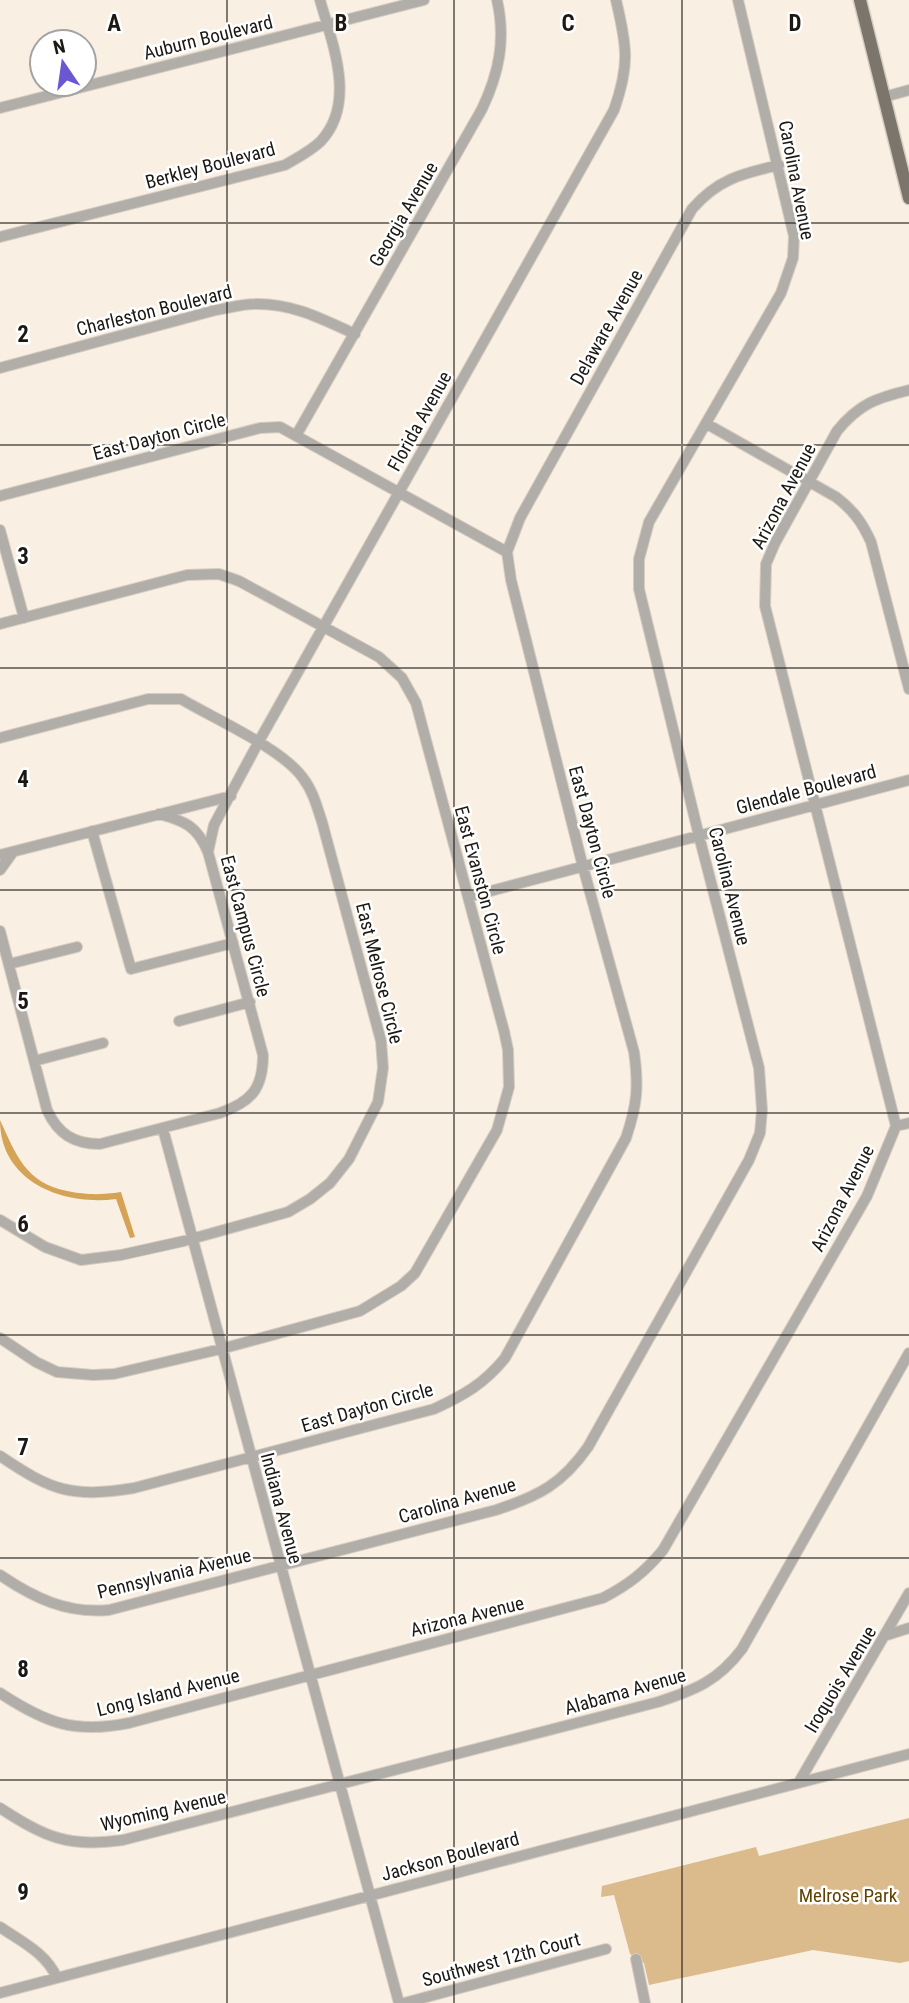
<svg xmlns="http://www.w3.org/2000/svg" width="909" height="2003" viewBox="0 0 909 2003" font-family="'Roboto Condensed',sans-serif">
  <rect width="100%" height="100%" fill="#f9efe2"/>
  <!-- green -->
  <path fill="#dbba8c" d="M909,1818V1961L900,1963L813,1950L649,1985L644,1963L630,1954L614,1895L601,1897L602,1886L756,1847L759,1856Z"/>
  <!-- water -->
  <path fill="#d5a355" d="M0,1120C16,1155 26,1183 67,1191C88,1195 100,1195 121,1192L135,1237L130,1238L116,1199C63,1206 0,1182 0,1120Z"/>
  <g fill="none" stroke-linecap="round" stroke-linejoin="round">
    <defs>
      <path id="minor" d="M884,97L909,90
        M0,108L424,0
        M0,237L285,165C297,158 311,151 321,141C357,102 332,43 320,0
        M0,368L216,310C229,308 242,304 255,304C292,303 322,319 355,334
        M707,424L836,497C853,510 862,522 871,542L909,689
        M297,434L482,109C499,73 506,40 497,0
        M0,496L260,428L280,427L507,552L511,580L583,867L634,1052C639,1087 637,1105 626,1138L505,1358C484,1384 464,1395 434,1409L134,1488C71,1498 52,1491 0,1456
        M0,530L24,618
        M507,552L520,518L692,209C718,179 741,174 779,165
        M0,624L187,575L219,574L239,581L379,657L402,678L416,703L504,1031L508,1050L509,1087L497,1130L415,1273L401,1286L360,1311L221,1349L114,1374L93,1375L57,1372L36,1362L0,1338
        M0,738L148,699H181C213,718 283,749 303,778C313,791 317,807 322,822L381,1041L383,1068L378,1102L349,1159L330,1183L310,1199L288,1212L184,1241L121,1255L81,1260L45,1247L0,1220
        M92,831L131,969L233,943
        M208,852L214,825L258,743L614,110C630,65 627,46 616,0
        M0,855L231,796
        M0,870L13,852
        M468,897L909,780
        M0,931L47,1110C58,1134 74,1144 100,1144L220,1113C251,1102 263,1089 263,1055L208,852C197,826 185,821 159,814
        M9,964L77,947
        M179,1021L250,1002
        M34,1061L103,1043
        M896,1126L909,1123
        M163,1129L399,2003
        M0,1575C34,1598 67,1614 109,1610L496,1510C539,1496 562,1484 588,1447L749,1160L760,1133L762,1110L759,1068L699,836L639,589V559L649,522L781,293L793,258L794,236L738,0
        M887,1635L909,1628
        M0,1693C46,1723 74,1734 129,1723L603,1598C628,1585 645,1572 663,1550L867,1196L896,1126L765,606L766,564L775,543L837,431C859,404 876,398 909,390
        M799,1782L909,1593
        M0,1808C45,1837 68,1848 123,1840L658,1702C695,1690 718,1681 742,1649L909,1353
        M0,1927C22,1942 46,1953 57,1978
        M636,1959L645,2003
        M0,1993L909,1754
        M404,2003L606,1949"/>
      <path id="major" d="M860,0L909,198"/>
    </defs>
    <!-- minor casing -->
    <use href="#minor" stroke="#d6cdc1" stroke-width="12"/>
    <!-- major casing -->
    <use href="#major" stroke="#d6cdc1" stroke-width="15"/>
    <!-- minor -->
    <use href="#minor" stroke="#b1ada8" stroke-width="10"/>
    <!-- major -->
    <use href="#major" stroke="#7c756b" stroke-width="12"/>
  </g>
  <!-- grid -->
  <path fill="none" stroke="#1c1914" stroke-width="2" stroke-opacity="0.55" d="M227,0V2003M454,0V2003M682,0V2003M0,223H909M0,445H909M0,668H909M0,890H909M0,1113H909M0,1335H909M0,1558H909M0,1780H909"/>
  <g text-anchor="middle" stroke-width="5" stroke-linejoin="round" paint-order="stroke">
    <!-- street labels -->
    <g font-size="19" fill="#1c1914" stroke="#fff">
      <text transform="translate(208 37) rotate(-14)" y="7">Auburn Boulevard</text>
      <text transform="translate(210 165) rotate(-15)" y="7">Berkley Boulevard</text>
      <text transform="translate(797 180) rotate(79)" y="7">Carolina Avenue</text>
      <text transform="translate(403 214) rotate(-60)" y="7">Georgia Avenue</text>
      <text transform="translate(154 310) rotate(-14)" y="7">Charleston Boulevard</text>
      <text transform="translate(606 327) rotate(-61)" y="7">Delaware Avenue</text>
      <text transform="translate(419 421) rotate(-61)" y="7">Florida Avenue</text>
      <text transform="translate(159 436) rotate(-15)" y="7">East Dayton Circle</text>
      <text transform="translate(783 496) rotate(-62)" y="7">Arizona Avenue</text>
      <text transform="translate(806 789) rotate(-15)" y="7">Glendale Boulevard</text>
      <text transform="translate(593 832) rotate(75)" y="7">East Dayton Circle</text>
      <text transform="translate(481 880) rotate(75)" y="7">East Evanston Circle</text>
      <text transform="translate(730 886) rotate(76)" y="7">Carolina Avenue</text>
      <text transform="translate(246 926) rotate(75)" y="7">East Campus Circle</text>
      <text transform="translate(380 973) rotate(76)" y="7">East Melrose Circle</text>
      <text transform="translate(842 1198) rotate(-63)" y="7">Arizona Avenue</text>
      <text transform="translate(367 1407) rotate(-16)" y="7">East Dayton Circle</text>
      <text transform="translate(457 1500) rotate(-16)" y="7">Carolina Avenue</text>
      <text transform="translate(282 1508) rotate(75)" y="7">Indiana Avenue</text>
      <text transform="translate(174 1573) rotate(-14)" y="7">Pennsylvania Avenue</text>
      <text transform="translate(467 1616) rotate(-14)" y="7">Arizona Avenue</text>
      <text transform="translate(840 1679) rotate(-59)" y="7">Iroquois Avenue</text>
      <text transform="translate(625 1691) rotate(-16)" y="7">Alabama Avenue</text>
      <text transform="translate(168 1692) rotate(-14)" y="7">Long Island Avenue</text>
      <text transform="translate(163 1810) rotate(-13)" y="7">Wyoming Avenue</text>
      <text transform="translate(450 1856) rotate(-15)" y="7">Jackson Boulevard</text>
      <text transform="translate(501 1959) rotate(-15)" y="7">Southwest 12th Court</text>
    </g>
    <!-- park labels -->
    <g font-size="19" fill="#624100" stroke="#fff">
      <text x="848" y="1902">Melrose Park</text>
    </g>
  </g>
  <g font-size="23" text-anchor="middle" font-weight="bold" fill="#1c1914" stroke="#fff" stroke-width="5" stroke-linejoin="round" paint-order="stroke">
    <text x="114" y="31">A</text>
    <text x="341" y="31">B</text>
    <text x="568" y="31">C</text>
    <text x="795" y="31">D</text>
    <text x="23" y="342">2</text>
    <text x="23" y="564">3</text>
    <text x="23" y="787">4</text>
    <text x="23" y="1009">5</text>
    <text x="23" y="1232">6</text>
    <text x="23" y="1455">7</text>
    <text x="23" y="1677">8</text>
    <text x="23" y="1900">9</text>
  </g>
  <!-- north arrow -->
  <g transform="translate(63 63) rotate(347)"><circle r="33" fill="#ffffff" stroke="#a4a3a1" stroke-width="2"/>
  <path d="M0-5L12 26L0 18L-12 26Z" fill="#6b57d1"/>
  <text y="-10" font-size="19" font-weight="bold" text-anchor="middle" fill="#1c1914">N</text>
  </g>
</svg>
